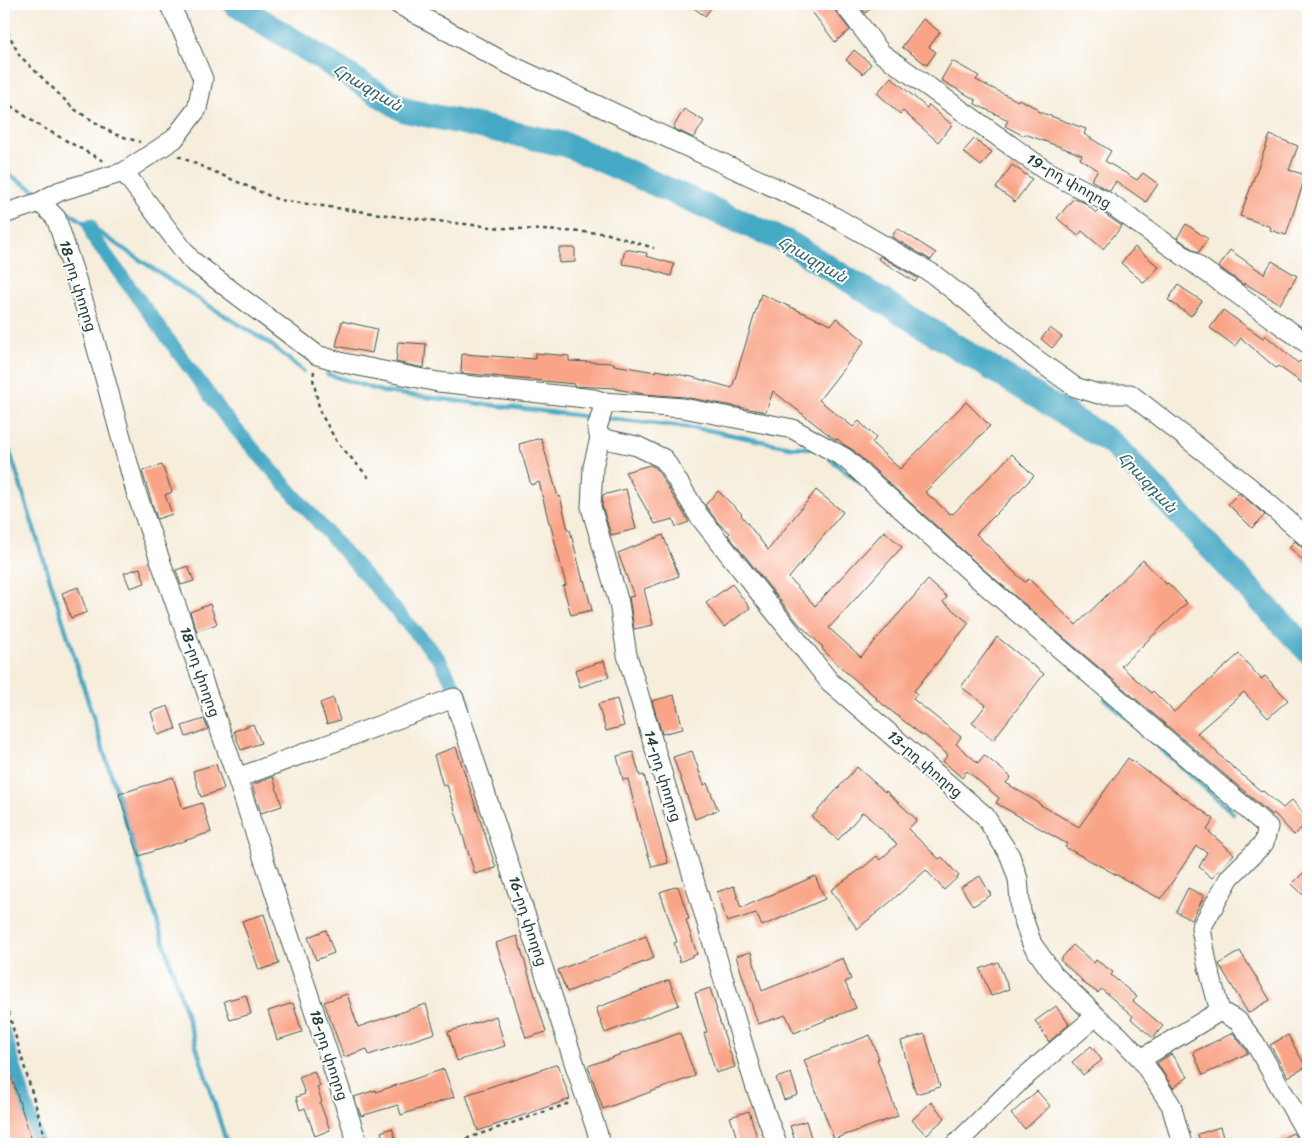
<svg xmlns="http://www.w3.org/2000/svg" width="1312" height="1148" viewBox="0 0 1312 1148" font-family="Sriracha,'Noto Sans Armenian',sans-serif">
  <rect width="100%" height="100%" fill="#fff"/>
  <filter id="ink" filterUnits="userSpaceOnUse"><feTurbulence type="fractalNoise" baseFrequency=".02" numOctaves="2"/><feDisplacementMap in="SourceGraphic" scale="10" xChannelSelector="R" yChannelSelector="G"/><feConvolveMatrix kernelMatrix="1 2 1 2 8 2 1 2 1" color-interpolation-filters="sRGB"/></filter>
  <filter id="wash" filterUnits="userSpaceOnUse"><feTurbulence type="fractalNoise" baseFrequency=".0096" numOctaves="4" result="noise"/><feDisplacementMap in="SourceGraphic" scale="20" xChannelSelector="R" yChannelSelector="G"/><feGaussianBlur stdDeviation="1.12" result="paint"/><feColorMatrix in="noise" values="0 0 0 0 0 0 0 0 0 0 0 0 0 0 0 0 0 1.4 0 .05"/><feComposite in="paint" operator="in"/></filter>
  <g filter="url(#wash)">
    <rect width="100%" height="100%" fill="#f6eddb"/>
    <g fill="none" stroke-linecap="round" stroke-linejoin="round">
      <!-- stream -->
      <path stroke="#44a8c4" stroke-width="4.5" d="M4,172L43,195
        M52,201L203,302L269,343L303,371
        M327,374L384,392L590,417
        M606,418L708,430L790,447L811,448
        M4,433L227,1144
        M830,459L861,484
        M1105,699L1233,813"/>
      <!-- canal -->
      <path stroke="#44a8c4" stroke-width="14" d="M90,225L93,237L227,419L439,659L465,704
        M4,1032L38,1144"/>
      <!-- river -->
      <path stroke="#44a8c4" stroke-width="25" d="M235,4L404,110L567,145L789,243L1112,443L1308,651"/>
    </g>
    <g id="blocks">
      <!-- building -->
      <path fill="#f9a487" d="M688,4H714L705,16Z
        M806,4H833L835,11L850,30L835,42Z
        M858,4H878L865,13Z
        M923,19L940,32L929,47L936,52L927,65L902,47Z
        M854,50L871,64L863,74L846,60Z
        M952,61L979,76L976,80L1018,101L1019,99L1038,109L1037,111L1086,129L1084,134L1111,151L1105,161L1137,180L1143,173L1158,184L1146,202L1116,181L1110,191L1104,188L1091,180L1098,170L1080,159L1082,155L1025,134L1024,136L1005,126L1008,120L975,104L976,100L941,80Z
        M891,77L927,108L929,105L952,125L938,142L903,111L900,114L877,93Z
        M684,109L704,121L694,138L673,128Z
        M1270,135L1298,146L1289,170L1306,175L1286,235L1270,230L1271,227L1240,216Z
        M974,139L992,152L981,166L963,152Z
        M1012,165L1032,179L1015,202L996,188Z
        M1074,198L1085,203L1096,213L1099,210L1122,226L1103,249L1082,231L1078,236L1057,218Z
        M1186,224L1208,239L1198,253L1177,238Z
        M897,228L936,253L931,260L892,237Z
        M1135,247L1159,267L1144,283L1121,263Z
        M559,248H575V262L559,263Z
        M625,249L647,253L646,256L674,264L671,276L641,267L622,264Z
        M1230,250L1264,274L1272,261L1297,276L1280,304L1244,283V285L1219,267Z
        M880,256L918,278L915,282L878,259Z
        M1178,285L1202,301L1191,316L1168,300Z
        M761,294L831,325L836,318L865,341L819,400L853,427L859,421L876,438L872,443L900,469L966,402L990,426L925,492L950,514L951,513L953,514L1012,454L1034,476L976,534L1000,557L999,558L1025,582L1029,579L1076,625L1143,560L1166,584L1168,583L1187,603L1121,666L1151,693L1153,691L1174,712L1239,654L1261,679L1265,676L1288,700L1268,718L1244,692L1197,733L1228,763L1262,792L1263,791L1283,808L1292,800L1308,818V822L1294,835L1274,813L1272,815L982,568L853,450L843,444L838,439L837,440L833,438L773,391L766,412L684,397L644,394L616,389V388L574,386V384L461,373L462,354L535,359V353L569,356V361L614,363V365L656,372V370L692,377L732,388Z
        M1223,310L1263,338L1265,335L1298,363L1300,361L1308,367V387L1278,366L1276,368L1241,338L1235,346L1210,328Z
        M342,321L377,329L372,353L336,346Z
        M1050,328L1062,337L1052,348L1041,339Z
        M398,342L426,344L424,368L396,362Z
        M541,438L558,497L560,496L568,530H570L583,581L584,580L592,610L571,615L563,586L566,585L550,523H549L539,482L531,485L519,444Z
        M162,465L172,492L165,495L172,514L157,519L142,471Z
        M650,465L656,468L689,522L676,527L673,519L655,524L625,472Z
        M626,489L636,529L611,535L602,506L603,495Z
        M816,490L843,512L789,578L815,606L884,531L902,547L829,628L861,657L928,580L947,597L943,602L969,623L914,691L917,694L913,699L961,737L956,744L978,763L984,755L1011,777L1006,783L1039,803V804L1079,827L1128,758L1214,819L1207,830L1234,854L1212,878L1199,867L1207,852L1196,846L1161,899L1065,847L1067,844L996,803L999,798L967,771L962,778L943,761L948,755L924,735L923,736L876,699L877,698L846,672L822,649L823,647L799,624L728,535L730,533L719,524L705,505L718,491L742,514L741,515L768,550Z
        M1239,493L1265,515L1252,528L1228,504Z
        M663,535L679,576L644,589L653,625L634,629L629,597L634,596L618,553Z
        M1295,541L1301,547L1308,549V565L1289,547Z
        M188,566L194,581L181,585L176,570Z
        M140,568L145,583L130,588L124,573Z
        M732,584L750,608L724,627L706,603Z
        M78,587L87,612L71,618L62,593Z
        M210,604L217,624L197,631L190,612Z
        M997,637L1044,674L993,740L972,723L986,705L961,687Z
        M604,661L609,677L580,687L575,670Z
        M674,695L683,729L662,734L652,701Z
        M333,698L340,720L327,724L320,703Z
        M617,699L624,726L606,731L598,704Z
        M168,706L176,729L158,735L151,712Z
        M204,719L208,729L186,737L182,726Z
        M253,724L261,743L241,750L234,731Z
        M456,747L496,868L475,874L447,785L443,786L434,755Z
        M692,751L704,785L707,783L718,810L695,819L673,757Z
        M633,752L640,776L644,775L668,863L652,867L640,829L628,779L623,780L617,756Z
        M216,764L224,789L201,797L193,771Z
        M857,767L885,792L886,791L917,820L908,829L939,859L942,857L959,876L944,890L926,870L889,903L857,929L831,890L865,866L877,856L880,860L897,844L863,812L838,840L812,817Z
        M173,777L183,809L202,803L211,832L139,856L119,794Z
        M273,777L282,806L261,813L252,785Z
        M1308,868V900L1292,884Z
        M815,876L825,899L762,926L756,913L727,922L717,892L734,886L741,908Z
        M980,876L991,895L973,906L961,887Z
        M678,886L689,919L686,920L697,954L680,962L674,943L677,942L660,892Z
        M1188,888L1204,896L1192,920L1176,912Z
        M264,914L279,964L259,970L242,921Z
        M326,930L334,953L316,960L308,937Z
        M517,936L546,1032L526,1038L496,943Z
        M646,936L654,958L567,992L558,970Z
        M1073,945L1094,963L1096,960L1113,972L1111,975L1137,997L1133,1001L1163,1026L1153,1038L1131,1019L1133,1016L1101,989L1098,993L1081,981L1082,980L1060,960Z
        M1240,951L1270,1000L1248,1013L1219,964Z
        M751,952L762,991L843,958L851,979L845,982L856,1008L794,1033L786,1015L758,1024L736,956Z
        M998,962L1009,989L991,996L980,969Z
        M669,980L679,1005L605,1033L596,1008Z
        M710,988L717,1010H716L735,1067L716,1073L704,1033L707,1032L695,993Z
        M347,994L358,1027L426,1004L435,1033L369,1055L367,1049L344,1057L324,1002Z
        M246,995L251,1014L230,1020L224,1001Z
        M293,1003L302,1032L277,1040L268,1011Z
        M1056,1006L1069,1024L1049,1042L1035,1021Z
        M496,1016L505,1046L457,1061L448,1032Z
        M680,1033L695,1076L603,1109L588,1066Z
        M1233,1033L1248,1053L1203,1075L1193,1052Z
        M925,1034L940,1087L916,1094L901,1041Z
        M870,1035L879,1059H877L898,1116L834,1139L804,1060Z
        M1288,1035L1306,1067L1288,1077L1270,1045Z
        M1091,1046L1102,1060L1083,1075L1072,1062Z
        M1171,1054L1188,1077L1173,1088L1157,1063Z
        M6,1060L33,1144H4V1061Z
        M558,1064L570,1099L478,1131L466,1095Z
        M444,1069L454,1097L401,1115L398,1105L361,1116L354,1097L376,1090V1092Z
        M314,1071L320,1086L317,1087L322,1102L320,1103L330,1130L315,1136L305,1108L300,1110L296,1097L305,1094L299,1077Z
        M791,1073L798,1095L784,1100L776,1078Z
        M1037,1091L1050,1106L1025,1129L1011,1114Z
        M931,1102L945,1118L926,1135L912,1120Z
        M749,1111L759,1144H739L730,1117Z
        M806,1121L813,1144H796L790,1126Z
        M1220,1127L1225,1144H1201L1198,1134Z
        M392,1128L397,1144H385L381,1132Z
        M1293,1133L1301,1144H1270Z"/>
    </g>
  </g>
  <g filter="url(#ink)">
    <use href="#blocks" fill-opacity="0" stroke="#3f574d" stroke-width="1"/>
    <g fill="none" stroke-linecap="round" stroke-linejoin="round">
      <defs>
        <path id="minor" d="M398,4L506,63L819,208L933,274L970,303L1033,357L1075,387L1098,394H1130L1248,486L1308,538
          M844,4L881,53L1045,170L1109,203L1308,344
          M124,172L191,260L317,355L344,363L438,382L594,399L603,402L683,408L793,429L845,458L975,576L1268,827L1264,843L1230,877L1201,928L1207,963L1220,1011L1141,1059
          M40,202L56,218L62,236L88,316L136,492L237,778L358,1144
          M4,214L40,202L60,191L124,172L174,139L197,109L203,79L185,36L169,4
          M603,402L602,412L597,428L600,438L593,467L591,507L619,603L627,655L755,1085L777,1144
          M600,438L637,446L664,459L699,516L830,682L985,816L1010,856L1018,879L1021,912L1032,944L1054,975L1096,1016L1120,1037L1141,1059L1171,1105L1182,1144
          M237,778L454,698L601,1144
          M1220,1011L1238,1021L1255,1043L1308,1136
          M956,1144L1021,1080L1096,1016"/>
      </defs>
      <!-- minor casing -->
      <use href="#minor" stroke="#3f574d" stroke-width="21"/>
      <!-- path -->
      <path stroke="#3f574d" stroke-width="2.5" stroke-dasharray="4 4" stroke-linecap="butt" d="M4,24L19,55L74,109L114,134L140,142
        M4,101L38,125L105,162
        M178,156L279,200L401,217L501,228L605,233L654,248
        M314,371L313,379L320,412L337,442L370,479
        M4,997L47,1144
        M451,1144L570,1103"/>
      <!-- minor -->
      <use href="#minor" stroke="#fff" stroke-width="19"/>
    </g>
  </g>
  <g text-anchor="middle" stroke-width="4" stroke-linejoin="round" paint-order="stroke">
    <!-- street labels -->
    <g font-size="15" fill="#1f3d34" stroke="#fff">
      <text transform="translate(1069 181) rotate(30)" y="5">19-րդ փողոց</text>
      <text transform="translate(78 286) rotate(73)" y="5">18-րդ փողոց</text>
      <text transform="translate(200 672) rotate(71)" y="5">18-րդ փողոց</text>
      <text transform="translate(925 764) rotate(41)" y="5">13-րդ փողոց</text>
      <text transform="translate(663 776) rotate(73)" y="5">14-րդ փողոց</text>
      <text transform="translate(528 921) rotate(72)" y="5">16-րդ փողոց</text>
      <text transform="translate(329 1055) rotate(72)" y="5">18-րդ փողոց</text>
    </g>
    <!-- water labels -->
    <g font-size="16" font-style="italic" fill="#2c6266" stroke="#fff">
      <text transform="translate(368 87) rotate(31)" y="6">Հրազդան</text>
      <text transform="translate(813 259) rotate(30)" y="6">Հրազդան</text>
      <text transform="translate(1148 482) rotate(47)" y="6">Հրազդան</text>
    </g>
  </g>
  <!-- margin -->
  <rect width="1312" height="1148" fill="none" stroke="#fff" stroke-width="20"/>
</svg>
